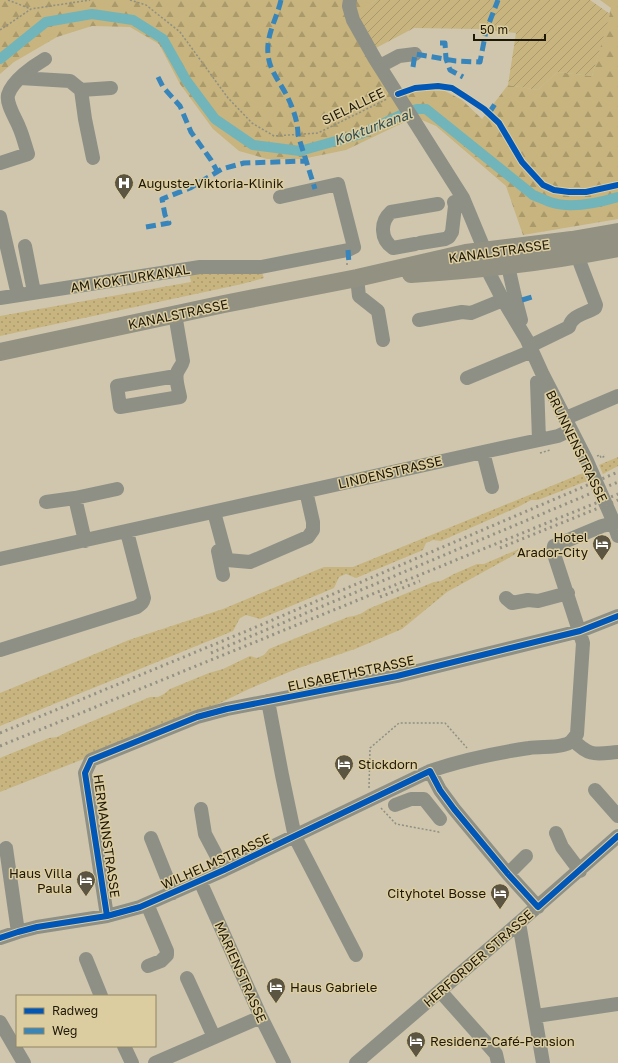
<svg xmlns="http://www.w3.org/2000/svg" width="618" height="1063" viewBox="0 0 618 1063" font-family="'Golos Text',sans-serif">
  <defs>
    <pattern id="grass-dots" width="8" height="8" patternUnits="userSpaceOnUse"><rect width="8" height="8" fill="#c7b47e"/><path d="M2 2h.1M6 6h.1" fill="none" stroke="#aa9a6b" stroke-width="1.8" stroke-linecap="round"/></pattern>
    <pattern id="forest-firs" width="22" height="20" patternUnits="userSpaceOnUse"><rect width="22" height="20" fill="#c7b47e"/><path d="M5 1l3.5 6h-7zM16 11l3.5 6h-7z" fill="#aa9a6b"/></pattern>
    <pattern id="garden-furrows" width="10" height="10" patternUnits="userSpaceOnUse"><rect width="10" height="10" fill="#c7b47e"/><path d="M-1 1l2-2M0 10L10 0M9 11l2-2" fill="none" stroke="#aa9a6b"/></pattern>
  </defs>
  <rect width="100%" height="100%" fill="#cfc6ad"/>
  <!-- grass -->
  <path fill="url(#grass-dots)" d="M261,270L264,278L242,284L0,336V316L191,282L190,274Z
    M618,457V466L603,474L599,465Z
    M583,473L587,481L538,500H531L518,507L441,541L433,540L426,543L423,550L356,578L346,574L339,577L334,588L260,619L246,615L240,618L233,631L0,726V693L129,640L223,609L324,567H353Z
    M519,549L514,555L447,592L402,629L355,649L296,669L249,689L195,715L0,792V758L49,738L57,737L69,731L150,697H158L164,694L170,689L209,673L223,669L250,656L257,658L264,655L269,649L348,617C356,616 362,614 368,609L434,582L441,581L454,574L477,564H484Z"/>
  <!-- forest -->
  <path fill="url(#forest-firs)" d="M0,0H376L347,21L403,96L421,90L445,91L462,100L482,119L508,85L538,90L557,72L592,76L611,8L600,0H618V219L523,235L506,186L436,126L415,117L346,150L302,159H267L239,151L213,129L180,84L159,44L130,27L92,26L57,37L14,62L0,74Z"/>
  <!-- garden -->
  <path fill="url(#garden-furrows)" d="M376,0H590L610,14L592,76L557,72L538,90L508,85L516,33L477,29L414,28L374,49L356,14Z"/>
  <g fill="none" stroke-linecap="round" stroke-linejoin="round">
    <!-- canal -->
    <path stroke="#71b4b9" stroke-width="10" d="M0,59L46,22L92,14L133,20L163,39L186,80L215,119L253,145L300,151L361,134L407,112L417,109H426L533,195C538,197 544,200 550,202C570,209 598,203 618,197"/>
    <!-- path -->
    <path stroke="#8f8f82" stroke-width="1.5" stroke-dasharray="2 2" stroke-linecap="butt" d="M8,0L31,9
      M130,0L146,5L180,32L228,98L252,123L274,136L318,133L387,99
      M0,30L31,9L90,0
      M408,90C439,80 455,88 479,106C486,110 495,117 500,123C508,135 513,149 521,161C524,166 530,171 535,176C541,182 547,187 555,190C576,196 597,189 618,185
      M346,264H349
      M540,453L550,450
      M597,456L600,455L601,458L605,456L604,455
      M369,788L370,748L399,723H445L467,748
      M381,808L396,824L439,832L441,831"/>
    <!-- minor -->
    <path stroke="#8e9086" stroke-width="14" d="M350,0L349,6L353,20L375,59L463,198L485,251L487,269L503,300L527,340L542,373L587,461L611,516L618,536
      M380,66L399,56L415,54
      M20,78L70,81L81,90L85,119L93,158
      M81,90L111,88
      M0,163L28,154C25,145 23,136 19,127C16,119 6,104 8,95C12,81 33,66 45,59
      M0,217L18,295
      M420,243L445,239L449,237L452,232L455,206L454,202
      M415,244L393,248C380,239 380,222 391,212L438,204
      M25,246L34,292
      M500,261L508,266L515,297L521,320
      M357,278L359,296L378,311L383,340
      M0,298L200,267H261L348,250L354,247L338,184L280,197
      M175,314L183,361C182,366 178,369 177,373C175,380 179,390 180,397L120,407L117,386L176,376
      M419,320L462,312L471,313L503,300
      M530,346L569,327C572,315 585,314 595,308L596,305L580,263L579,255
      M467,378L532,351
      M566,418L618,396
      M539,440L537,382L544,378
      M483,452L492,487
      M46,502L75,498
      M214,512L227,560L250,562L308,537L313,530V522L306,491
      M85,541L75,498L117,489
      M218,551L223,575
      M0,559L483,452L558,436L571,430
      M506,598L512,603L528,600L538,601L568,593
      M0,650L137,607C141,604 143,603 144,598L127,532
      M268,701L282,775L295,837L356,955
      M573,740C590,757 595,754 618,752
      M430,771L440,790L454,809L508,874L538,907
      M595,790L618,816
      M395,805L411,799H424L440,819
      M201,809L205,834L224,870
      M556,833L562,847L580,871
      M151,838L173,893
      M6,848L18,932
      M508,874L526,856
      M200,881L261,1017L284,1063
      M147,904L167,951V955L161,961L148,966
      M107,916L85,773L91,760L197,717L227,709L397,676L580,631L618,616
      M519,923L543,1063
      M0,938L18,932L37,927L107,916L140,907L224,870L430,771C462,760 496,753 529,748C540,746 552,748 563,745C570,744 573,740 577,734L583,643L553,551L554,546L602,526L618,522
      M86,959L101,996
      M187,978L214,1037
      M440,991L496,1054L498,1063
      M536,1016L618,1004
      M0,1022L24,1063
      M124,1046L132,1063
      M155,1063L261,1017
      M356,1063L498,941L618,836"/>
    <!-- major -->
    <path stroke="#939182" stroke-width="18" d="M411,274C481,270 550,261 618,248
      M0,352L224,304L357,278L466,253L572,240L618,232"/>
    <!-- rail -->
    <path stroke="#949082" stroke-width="3" stroke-dasharray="2 4" stroke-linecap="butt" d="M500,548L618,500
      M380,597L420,581
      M211,653L618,482
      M0,733L249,630L618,472
      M0,746L618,494"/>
    <!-- quiet -->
    <path stroke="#3785ba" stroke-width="5" stroke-dasharray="10 5" stroke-linecap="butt" d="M281,0C277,18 266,35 268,54C269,70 280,82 287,96C293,108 298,122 298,135L315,189
      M440,43H445L446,59L450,70L463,77
      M413,67L415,54L456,61L480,62L486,31L498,0
      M158,77L163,87L180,106L191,132L211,160L217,171
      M489,113L495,104
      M146,227L169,223L165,215L162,199L190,188L222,169L244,163L307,161
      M348,250L349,264
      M522,300L532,297"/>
    <defs>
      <path id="cycleway" d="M398,94L415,88L438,86L452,88L466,97L484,109L499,123L522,162L543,185L554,190L569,192H586L618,185
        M107,916L85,773L91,760L197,717L227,709L397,676L580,631L618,616
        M0,938L18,932L37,927L107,916L140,907L224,870L430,771L440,790L454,809L508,874L538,907L618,836"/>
    </defs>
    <!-- cycleway casing -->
    <use href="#cycleway" stroke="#dccda0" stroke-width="8"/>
    <!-- cycleway -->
    <use href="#cycleway" stroke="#0057b8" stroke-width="6"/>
  </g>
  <!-- icons -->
  <defs>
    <symbol id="hospital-pin" viewBox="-11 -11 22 30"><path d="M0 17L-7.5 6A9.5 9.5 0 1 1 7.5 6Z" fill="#5c5541" stroke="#dccda0"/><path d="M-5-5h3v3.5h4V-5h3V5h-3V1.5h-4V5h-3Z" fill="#fff"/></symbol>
    <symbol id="hotel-pin" viewBox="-11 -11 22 30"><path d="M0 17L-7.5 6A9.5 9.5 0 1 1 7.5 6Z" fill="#5c5541" stroke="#dccda0"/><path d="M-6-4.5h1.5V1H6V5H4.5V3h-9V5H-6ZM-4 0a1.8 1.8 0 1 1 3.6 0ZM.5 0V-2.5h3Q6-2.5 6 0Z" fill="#fff"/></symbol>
  </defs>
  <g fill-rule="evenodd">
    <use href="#hospital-pin" x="113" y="172" width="22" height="30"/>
    <use href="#hotel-pin" x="591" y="533" width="22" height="30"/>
    <use href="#hotel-pin" x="333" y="753" width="22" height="30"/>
    <use href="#hotel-pin" x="75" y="869" width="22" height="30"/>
    <use href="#hotel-pin" x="489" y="882" width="22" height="30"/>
    <use href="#hotel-pin" x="265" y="976" width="22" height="30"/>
    <use href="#hotel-pin" x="405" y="1030" width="22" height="30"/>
  </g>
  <g text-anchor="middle" stroke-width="3" stroke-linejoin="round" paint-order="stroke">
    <!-- street labels -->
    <g font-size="13" fill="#1e1807" stroke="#dccda0">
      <text transform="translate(353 106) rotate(-26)" y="5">SIELALLEE</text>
      <text transform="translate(499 251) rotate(-8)" y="5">KANALSTRASSE</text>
      <text transform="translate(130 278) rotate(-9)" y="5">AM KOKTURKANAL</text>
      <text transform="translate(178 314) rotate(-12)" y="5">KANALSTRASSE</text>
      <text transform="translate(577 446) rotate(64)" y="5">BRUNNENSTRASSE</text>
      <text transform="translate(390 472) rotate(-13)" y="5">LINDENSTRASSE</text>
      <text transform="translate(351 673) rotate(-12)" y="5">ELISABETHSTRASSE</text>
      <text transform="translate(107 836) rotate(82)" y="5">HERMANNSTRASSE</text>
      <text transform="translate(216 861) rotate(-24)" y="5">WILHELMSTRASSE</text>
      <text transform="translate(478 958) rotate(-41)" y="5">HERFORDER STRASSE</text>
      <text transform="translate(241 972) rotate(66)" y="5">MARIENSTRASSE</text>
    </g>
    <!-- poi labels -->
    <g font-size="13" fill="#1e1807" stroke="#dccda0" text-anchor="start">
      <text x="138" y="188">Auguste-Viktoria-Klinik</text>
      <text x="588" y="542" text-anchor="end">Hotel<tspan x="588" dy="15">Arador-City</tspan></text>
      <text x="358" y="769">Stickdorn</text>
      <text x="72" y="878" text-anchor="end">Haus Villa<tspan x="72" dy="15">Paula</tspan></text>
      <text x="486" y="898" text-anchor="end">Cityhotel Bosse</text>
      <text x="290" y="992">Haus Gabriele</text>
      <text x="430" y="1046">Residenz-Café-Pension</text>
    </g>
    <!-- water labels -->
    <g font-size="14" font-style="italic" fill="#2e4c52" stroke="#dccda0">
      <text transform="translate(373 127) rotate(-20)" y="5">Kokturkanal</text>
    </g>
  </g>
  <!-- legend -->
  <rect x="16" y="995" width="140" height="52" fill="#dccda0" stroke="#908563"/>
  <rect x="24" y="1008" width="20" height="6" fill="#0057b8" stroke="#908563"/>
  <text x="52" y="1015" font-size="12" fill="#1e1807">Radweg</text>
  <rect x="24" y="1028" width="20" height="6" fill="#3785ba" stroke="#908563"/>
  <text x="52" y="1035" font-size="12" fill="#1e1807">Weg</text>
  <!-- scale -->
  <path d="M474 34v6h71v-6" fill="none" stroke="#1e1807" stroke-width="2"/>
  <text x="480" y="34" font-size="12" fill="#1e1807" stroke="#dccda0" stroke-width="3" paint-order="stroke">50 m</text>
</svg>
